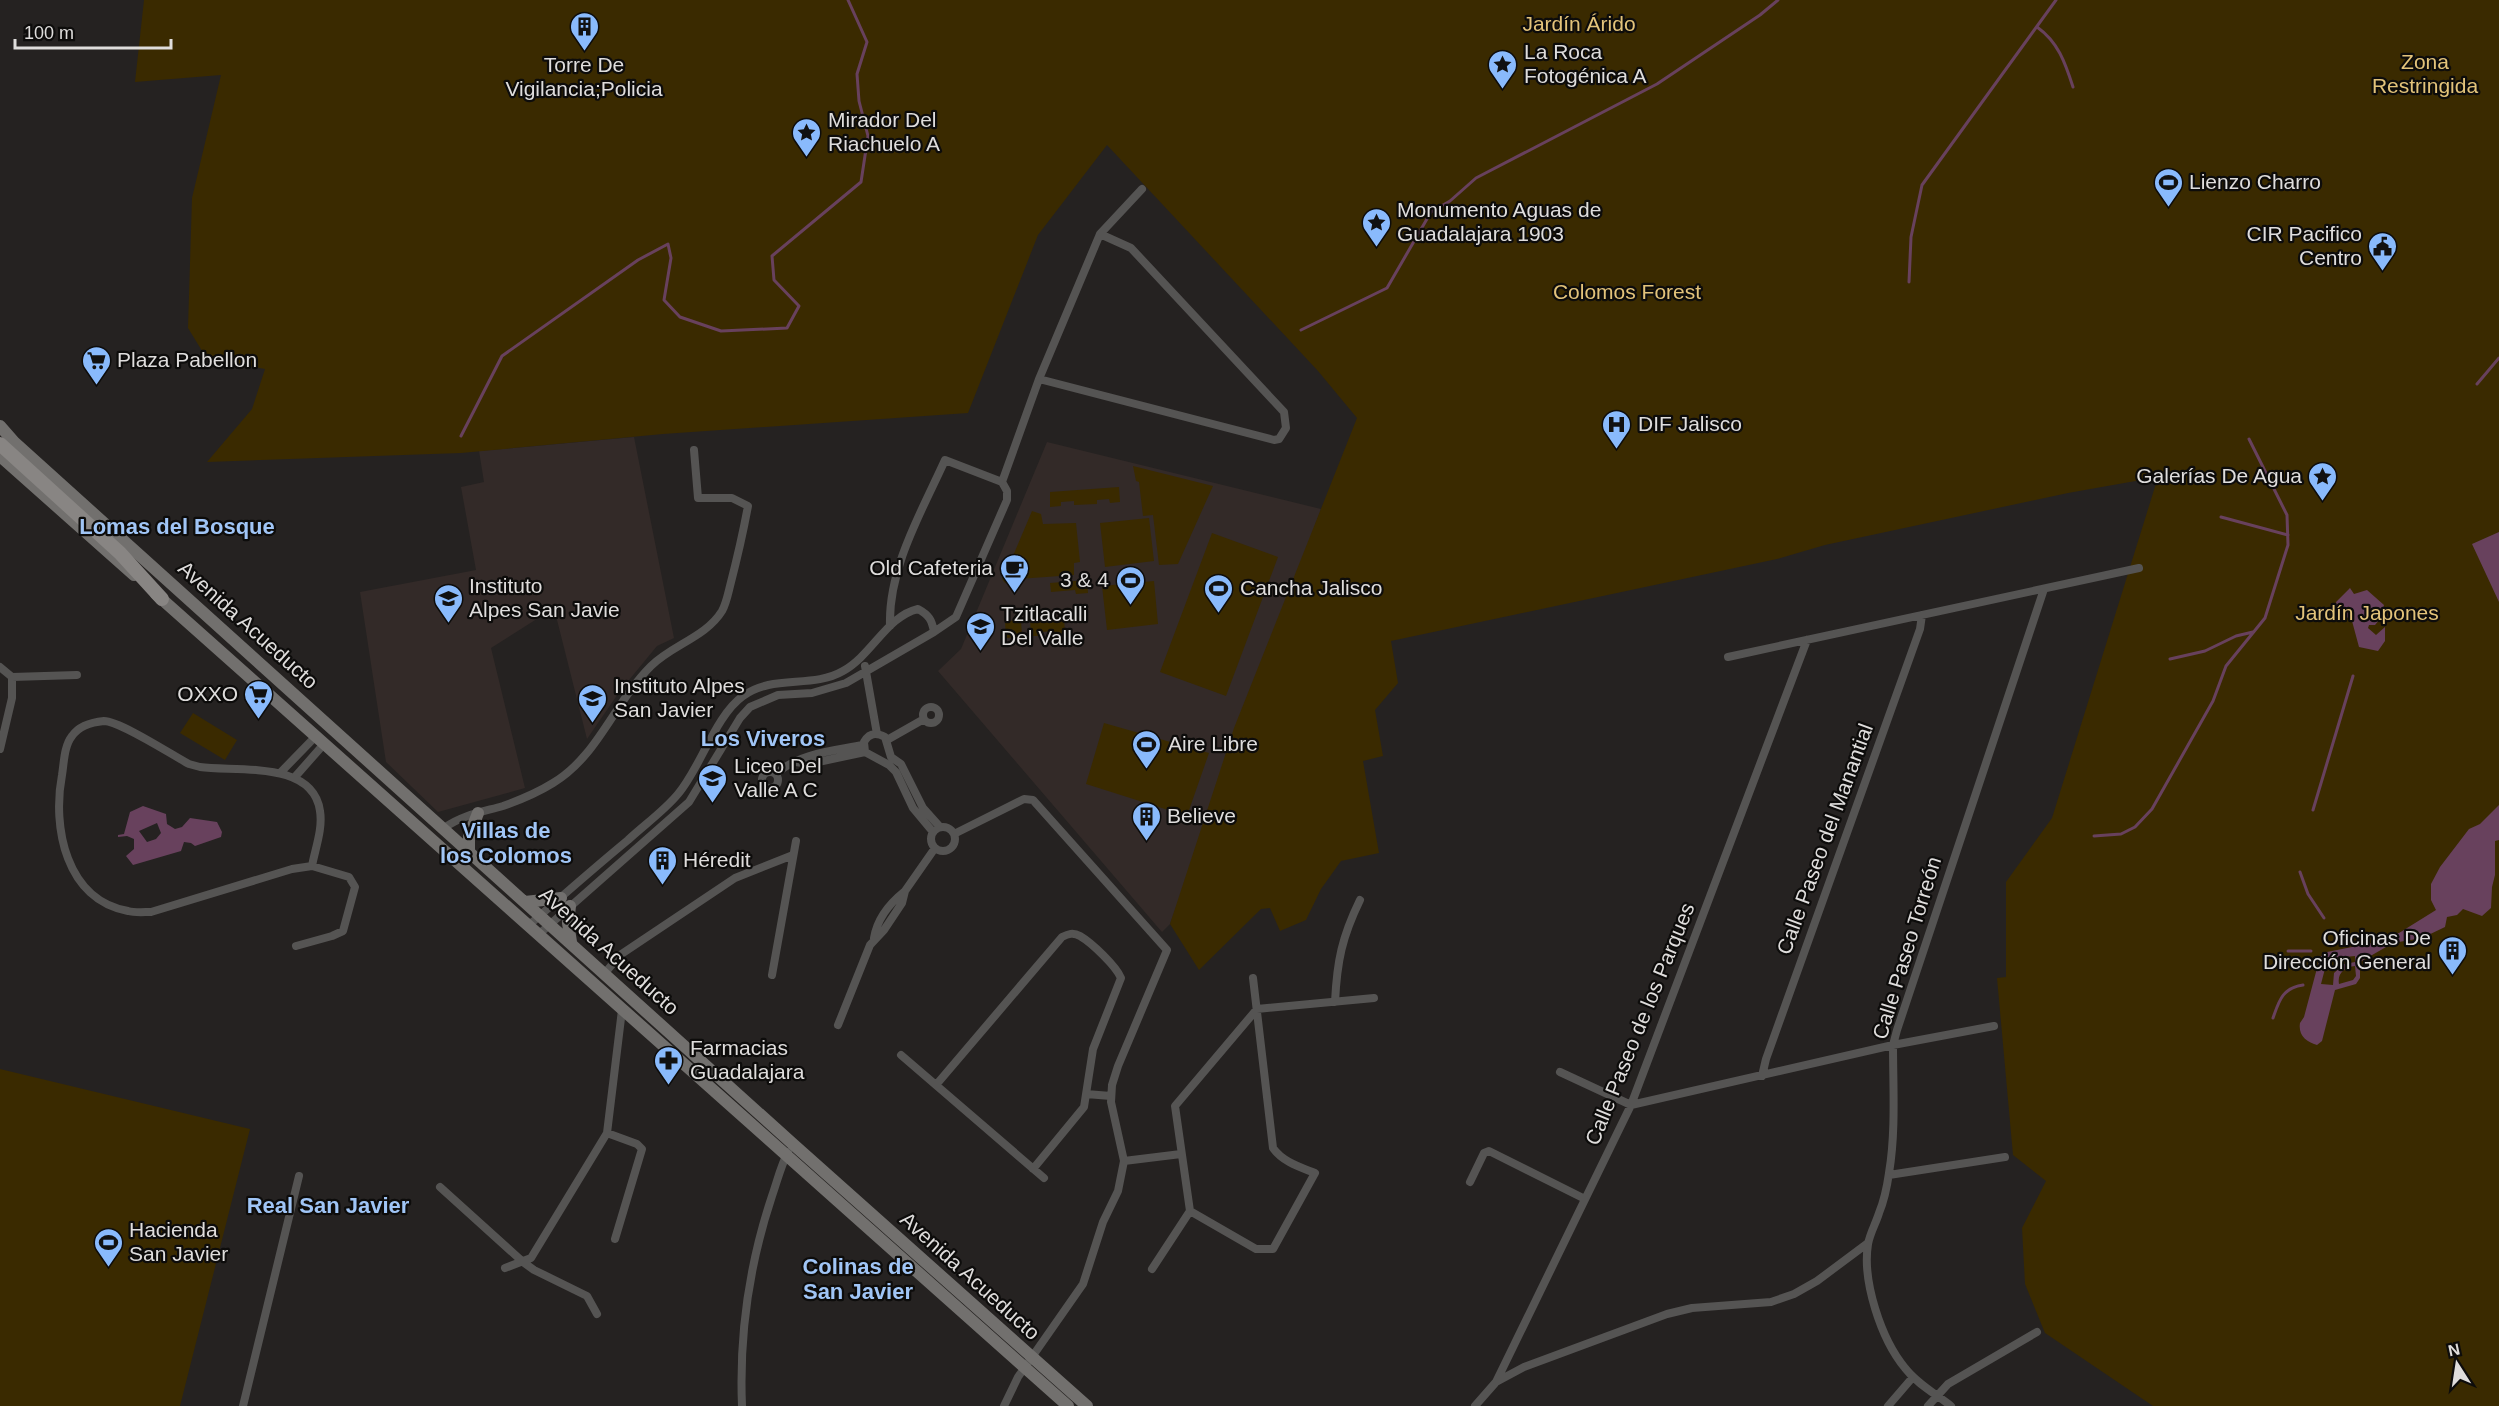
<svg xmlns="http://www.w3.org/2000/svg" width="2499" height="1406" viewBox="0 0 2499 1406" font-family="Arial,sans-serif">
  <rect width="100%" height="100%" fill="#252221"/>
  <!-- built -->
  <path fill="#332a28" d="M634,437L674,638L657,646L620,691L587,739L554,608L491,648L525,788L438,812L386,762L360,592L476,570L461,487L484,482L479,451Z
    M1047,442L1321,509L1170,924L1162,932L938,671L961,649Z"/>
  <!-- green -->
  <path fill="#3a2a00" d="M144,0H2499V1406H2153L2045,1333L2025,1284L2022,1228L2046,1181L2013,1155L1997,978L2006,977V882L2052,818L2158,477L2068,493L1825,545L1777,559L1391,641L1398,683L1375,710L1383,756L1363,761L1379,853L1341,861L1321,889L1306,920L1280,931L1270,908L1261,909L1199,970L1170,924L1234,728L1357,418L1318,371L1107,145L1038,235L968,413L663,434L461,453L207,462L252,409L265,369L207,359L188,328L192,198L221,75L135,82Z
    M1133,466L1213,486L1178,564L1159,565L1153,515L1143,516L1139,482L1136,481Z
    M1119,487L1120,502L1110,503L1109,499L1097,500V504L1074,505V501L1061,502V506L1050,507V492Z
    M1032,511L1041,514L1043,524L1076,523L1080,562L1074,563V575L1018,579L1013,584L1005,583L1002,579V572L1010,563Z
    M1149,518L1154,561L1105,567L1100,523Z
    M1212,533L1278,557L1226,696L1160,672Z
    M1087,580L1088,593L1076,594L1075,590L1051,592L1050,583Z
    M1154,581L1158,624L1107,630L1102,586Z
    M1064,617L1065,634L1053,635V631L1042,632V636H1031L1030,619Z
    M1021,620L1022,637L1006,638L1005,621Z
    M193,713L237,740L225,760L180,733Z
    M1104,723L1209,753L1187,816L1086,784Z
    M0,1069L250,1129L180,1406H0Z"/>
  <!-- water -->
  <path fill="#68415d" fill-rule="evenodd" d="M2499,532V602L2472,544Z
    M2350,588L2354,594L2367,590L2384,605L2380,619L2375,625H2369L2368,628L2376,635L2385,627V641L2378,651L2359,647L2352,621C2344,614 2338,614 2336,602Z
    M2499,805V840L2495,841V875L2492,887L2491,908L2482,916L2463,909L2457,915L2447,917L2445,927L2422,938L2393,943L2360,962V978L2356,984L2335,990L2322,1041L2317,1045C2306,1042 2298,1035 2300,1023L2304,1017L2320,957L2327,952L2372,943L2379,937L2399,933L2436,910L2431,900V884L2440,867L2469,829L2480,824ZM2355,956V962L2344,964L2334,973L2333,985L2321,984L2327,961L2334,958ZM2355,966L2356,976L2353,980L2339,984C2337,973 2345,967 2355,966Z
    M143,806L166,814L167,824L175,829L182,827L190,818L217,822L222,832L221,837L195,846L191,843L184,842L181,851L133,865L126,856L134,849V839L127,836L118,837V835L124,834L130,812ZM157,823L161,833L156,839L147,842L139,831Z"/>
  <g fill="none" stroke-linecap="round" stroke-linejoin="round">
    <!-- stream -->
    <path stroke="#68415d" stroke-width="3" d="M2037,27C2058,42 2065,62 2073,87
      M1909,282L1911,237L1922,185L2056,0
      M1301,330L1387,288L1431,212L1450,201L1476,178L1657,84L1760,15L1778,0
      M2477,384L2499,358
      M461,436L502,356L638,260L668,244L671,258L664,300L680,317L721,331L787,328L799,306L774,280L772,256L861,182L868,136L859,101L857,74L867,42L848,0
      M2221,517L2288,535
      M2170,659L2205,651L2236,636L2253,632
      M2313,810L2353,676
      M2094,836L2121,834L2135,827L2152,809L2213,701L2226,666L2265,618L2288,545L2287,515L2249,439
      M2300,872L2308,894L2324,918
      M2288,951H2311
      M2273,1018C2279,1001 2282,988 2303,985"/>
    <!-- street -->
    <path stroke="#555453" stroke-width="8" d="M1039,379L1274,440L1279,439L1286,428L1284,412L1131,248L1100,234
      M1002,482L1039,379L1100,234L1142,189
      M890,626C888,568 922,511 945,460L1002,482L1007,491V500L956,617L934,632
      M1728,657L2139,568
      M865,666L877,734
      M0,667L12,677V698L0,749
      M12,677L77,675
      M923 715a8 8 0 1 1 16 0a8 8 0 1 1-16 0Z
      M887,740L924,719
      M796,762L809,764L865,752
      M762 780a8 8 0 1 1 16 0a8 8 0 1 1-16 0Z
      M281,772L316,736
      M776,774C799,753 833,751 863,745
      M294,778L324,744
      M931 839a12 12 0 1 1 24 0a12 12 0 1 1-24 0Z
      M444,828C462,815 482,812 503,806C520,800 537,793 553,783C598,756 614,703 651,666C672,645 706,637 722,611C726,604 728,594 730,586C737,559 743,533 748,506L732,498H698L694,450
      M933,832L913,808L896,772L889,765L865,752L864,742C869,733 876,732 885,737L891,757L901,764L923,808L940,827
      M954,834L1024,799L1033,800L1167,950L1118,1066L1112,1085L1111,1102L1124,1161L1118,1191L1103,1222L1083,1284L1018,1377L1004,1406
      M528,926C561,897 594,868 628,840C644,825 664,811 678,794C701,767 715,716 743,696C773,674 812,689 843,671C872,655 887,616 918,609C929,615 932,620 934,632L846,683L812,693L778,695L750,707L740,718L689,802L538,935
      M874,938C877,919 890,903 905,891
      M296,946L332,936L343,931L355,887L349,877L312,866L292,869L151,912C144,912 135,913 128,911C66,900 52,827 62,775C64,763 64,746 72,736C79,726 93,722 104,721C120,721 172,755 189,764L200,767C236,772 313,760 320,811C323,829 315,849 312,866
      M605,973L620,955L735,878L793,855
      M772,975L796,841
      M1335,1002C1337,961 1342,937 1360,900
      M838,1025L870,945L884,930L902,903L905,891L935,848
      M901,1055L1044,1178
      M1560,1072L1631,1105L1893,1045L1994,1026
      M1762,1076L1766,1059L1920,629L1922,615
      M936,1085L1062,937C1068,934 1073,932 1080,936C1092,943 1116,966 1121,978L1093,1049L1084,1107L1033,1169
      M1086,1094L1111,1096
      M607,1133L637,1144L642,1149L615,1239
      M1124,1161L1181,1154
      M1889,1175L2005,1157
      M1470,1182L1484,1153L1489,1151L1585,1199
      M440,1187L523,1262L534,1270L587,1296L597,1314
      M1190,1211L1256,1249H1273L1315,1173C1300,1167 1283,1162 1273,1148L1253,978
      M505,1268L531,1258L607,1133L622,1010
      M1152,1269L1190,1211L1175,1106L1257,1009L1374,998
      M1496,1382L1524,1367L1667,1314L1692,1308L1771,1302L1794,1294L1817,1281L1868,1243
      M243,1406L299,1176
      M742,1406C739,1333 749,1265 772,1196C777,1182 781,1165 788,1152
      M1475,1406L1496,1382L1631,1105L1807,640
      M1888,1406L1913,1377
      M1928,1406L1948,1384L2037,1332
      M1951,1406C1936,1394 1917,1384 1905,1368C1881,1339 1862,1281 1868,1244C1870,1233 1876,1223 1879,1213C1884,1201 1887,1187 1889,1173C1896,1131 1893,1087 1893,1045L1897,1030L2044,589"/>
    <!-- secondary -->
    <path stroke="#72706e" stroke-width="12" d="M0,426L14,442L794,1145L1087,1406
      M0,456L134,575
      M156,594L1068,1406
      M469,851V836L478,813
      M525,902L561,898
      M570,906L568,923L571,942"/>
    <!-- primary -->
    <path stroke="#888583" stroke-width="14" d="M0,444L120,553L162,599"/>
  </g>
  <!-- icons -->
  <defs>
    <symbol id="building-pin" viewBox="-11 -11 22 30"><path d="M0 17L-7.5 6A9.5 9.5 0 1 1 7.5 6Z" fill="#89bafc" stroke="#0d0c0b"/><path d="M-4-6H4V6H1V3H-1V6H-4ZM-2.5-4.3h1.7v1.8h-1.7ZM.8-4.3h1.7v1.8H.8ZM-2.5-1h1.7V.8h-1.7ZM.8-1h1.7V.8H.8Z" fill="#111"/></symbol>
    <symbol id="sight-pin" viewBox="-11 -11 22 30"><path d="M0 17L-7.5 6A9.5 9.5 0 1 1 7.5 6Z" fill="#89bafc" stroke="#0d0c0b"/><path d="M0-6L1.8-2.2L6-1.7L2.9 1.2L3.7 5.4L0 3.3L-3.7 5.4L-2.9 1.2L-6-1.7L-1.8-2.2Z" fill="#111"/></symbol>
    <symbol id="stadium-pin" viewBox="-11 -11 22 30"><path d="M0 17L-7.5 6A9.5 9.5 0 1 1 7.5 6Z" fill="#89bafc" stroke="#0d0c0b"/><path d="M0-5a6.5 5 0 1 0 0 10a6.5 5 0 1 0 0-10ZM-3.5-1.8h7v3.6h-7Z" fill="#111"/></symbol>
    <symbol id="civic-pin" viewBox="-11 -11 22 30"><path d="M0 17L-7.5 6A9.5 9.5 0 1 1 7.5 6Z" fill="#89bafc" stroke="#0d0c0b"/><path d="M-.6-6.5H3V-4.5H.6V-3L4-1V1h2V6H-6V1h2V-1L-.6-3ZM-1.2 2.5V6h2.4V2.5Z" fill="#111"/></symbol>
    <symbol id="supermarket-pin" viewBox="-11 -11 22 30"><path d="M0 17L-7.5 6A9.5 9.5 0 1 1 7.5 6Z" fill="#89bafc" stroke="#0d0c0b"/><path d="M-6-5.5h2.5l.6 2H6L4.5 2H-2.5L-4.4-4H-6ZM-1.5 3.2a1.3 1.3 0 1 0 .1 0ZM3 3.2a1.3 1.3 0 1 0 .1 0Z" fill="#111"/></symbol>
    <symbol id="hospital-pin" viewBox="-11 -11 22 30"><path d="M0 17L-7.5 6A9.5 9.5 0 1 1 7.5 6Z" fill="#89bafc" stroke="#0d0c0b"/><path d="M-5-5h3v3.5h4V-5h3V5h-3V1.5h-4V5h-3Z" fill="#111"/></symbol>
    <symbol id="cafe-pin" viewBox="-11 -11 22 30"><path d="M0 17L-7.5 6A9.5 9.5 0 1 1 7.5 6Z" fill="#89bafc" stroke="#0d0c0b"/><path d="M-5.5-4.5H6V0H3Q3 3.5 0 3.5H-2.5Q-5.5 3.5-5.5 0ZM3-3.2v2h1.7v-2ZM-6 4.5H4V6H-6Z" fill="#111"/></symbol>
    <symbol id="school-pin" viewBox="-11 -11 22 30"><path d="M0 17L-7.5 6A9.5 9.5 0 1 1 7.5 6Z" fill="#89bafc" stroke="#0d0c0b"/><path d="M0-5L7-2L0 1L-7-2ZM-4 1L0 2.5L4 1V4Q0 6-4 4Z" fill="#111"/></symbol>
    <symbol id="university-pin" viewBox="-11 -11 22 30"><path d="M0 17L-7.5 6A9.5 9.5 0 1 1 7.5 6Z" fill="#89bafc" stroke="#0d0c0b"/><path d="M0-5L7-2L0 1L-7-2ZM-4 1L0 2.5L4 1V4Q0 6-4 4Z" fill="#111"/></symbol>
    <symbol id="pharmacy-pin" viewBox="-11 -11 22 30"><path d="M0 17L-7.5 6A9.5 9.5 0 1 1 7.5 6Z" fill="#89bafc" stroke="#0d0c0b"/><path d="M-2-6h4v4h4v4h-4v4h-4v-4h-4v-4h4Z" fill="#111"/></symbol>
  </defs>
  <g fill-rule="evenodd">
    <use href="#building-pin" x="568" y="10" width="33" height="45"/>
    <use href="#sight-pin" x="1486" y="48" width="33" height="45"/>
    <use href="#sight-pin" x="790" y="116" width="33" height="45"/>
    <use href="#stadium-pin" x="2152" y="166" width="33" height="45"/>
    <use href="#sight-pin" x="1360" y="206" width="33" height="45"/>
    <use href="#civic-pin" x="2366" y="230" width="33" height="45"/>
    <use href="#supermarket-pin" x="80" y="344" width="33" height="45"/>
    <use href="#hospital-pin" x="1600" y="408" width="33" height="45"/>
    <use href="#sight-pin" x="2306" y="460" width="33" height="45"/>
    <use href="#cafe-pin" x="998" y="552" width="33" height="45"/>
    <use href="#stadium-pin" x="1114" y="564" width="33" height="45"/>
    <use href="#stadium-pin" x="1202" y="572" width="33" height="45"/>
    <use href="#school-pin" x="432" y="582" width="33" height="45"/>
    <use href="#school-pin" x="964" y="610" width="33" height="45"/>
    <use href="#supermarket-pin" x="242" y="678" width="33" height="45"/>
    <use href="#university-pin" x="576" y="682" width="33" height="45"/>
    <use href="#stadium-pin" x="1130" y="728" width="33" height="45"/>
    <use href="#university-pin" x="696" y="762" width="33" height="45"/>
    <use href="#building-pin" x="1130" y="800" width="33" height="45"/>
    <use href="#building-pin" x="646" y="844" width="33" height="45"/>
    <use href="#building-pin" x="2436" y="934" width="33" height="45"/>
    <use href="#pharmacy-pin" x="652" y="1044" width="33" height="45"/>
    <use href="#stadium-pin" x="92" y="1226" width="33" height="45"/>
  </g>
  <g text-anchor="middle" stroke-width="4.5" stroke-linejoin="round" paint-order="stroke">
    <!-- park labels -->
    <g font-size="21" fill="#e3c37a" stroke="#0d0c0b">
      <text x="1579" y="31">Jardín Árido</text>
      <text x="2425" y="69">Zona<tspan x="2425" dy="24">Restringida</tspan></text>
      <text x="1627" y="299">Colomos Forest</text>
      <text x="2367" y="620">Jardín Japones</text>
    </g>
    <!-- poi labels -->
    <g font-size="21" fill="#dfdddc" stroke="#0d0c0b" text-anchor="start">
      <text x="1524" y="59">La Roca<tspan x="1524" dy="24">Fotogénica A</tspan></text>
      <text x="584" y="72" text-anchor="middle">Torre De<tspan x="584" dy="24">Vigilancia;Policia</tspan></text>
      <text x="828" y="127">Mirador Del<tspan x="828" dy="24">Riachuelo A</tspan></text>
      <text x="2189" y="189">Lienzo Charro</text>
      <text x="1397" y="217">Monumento Aguas de<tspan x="1397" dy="24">Guadalajara 1903</tspan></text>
      <text x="2362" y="241" text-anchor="end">CIR Pacifico<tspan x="2362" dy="24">Centro</tspan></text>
      <text x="117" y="367">Plaza Pabellon</text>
      <text x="1638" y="431">DIF Jalisco</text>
      <text x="2302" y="483" text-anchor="end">Galerías De Agua</text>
      <text x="993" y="575" text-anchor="end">Old Cafeteria</text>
      <text x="1109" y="587" text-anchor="end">3 &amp; 4</text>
      <text x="469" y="593">Instituto<tspan x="469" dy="24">Alpes San Javie</tspan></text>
      <text x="1240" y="595">Cancha Jalisco</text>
      <text x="1001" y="621">Tzitlacalli<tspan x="1001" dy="24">Del Valle</tspan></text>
      <text x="614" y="693">Instituto Alpes<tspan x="614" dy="24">San Javier</tspan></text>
      <text x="238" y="701" text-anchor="end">OXXO</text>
      <text x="1168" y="751">Aire Libre</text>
      <text x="734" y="773">Liceo Del<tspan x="734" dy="24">Valle A C</tspan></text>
      <text x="1167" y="823">Believe</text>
      <text x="683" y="867">Héredit</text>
      <text x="2431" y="945" text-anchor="end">Oficinas De<tspan x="2431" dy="24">Dirección General</tspan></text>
      <text x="690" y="1055">Farmacias<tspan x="690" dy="24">Guadalajara</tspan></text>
      <text x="129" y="1237">Hacienda<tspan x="129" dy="24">San Javier</tspan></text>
    </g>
    <!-- street labels -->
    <g font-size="21" fill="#dfdddc" stroke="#0d0c0b">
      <text transform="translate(248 625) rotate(42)" y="7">Avenida Acueducto</text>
      <text transform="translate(1825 839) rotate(-70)" y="7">Calle Paseo del Manantial</text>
      <text transform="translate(1907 948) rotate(-73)" y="7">Calle Paseo Torreón</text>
      <text transform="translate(609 951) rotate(42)" y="7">Avenida Acueducto</text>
      <text transform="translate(1640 1024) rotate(-68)" y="7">Calle Paseo de los Parques</text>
      <text transform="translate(970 1276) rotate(42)" y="7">Avenida Acueducto</text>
    </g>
    <!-- neighbourhood labels -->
    <g font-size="22" font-weight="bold" fill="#a0c5f6" stroke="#0d0c0b">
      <text x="177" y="534">Lomas del Bosque</text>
      <text x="763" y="746">Los Viveros</text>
      <text x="506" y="838">Villas de<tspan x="506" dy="25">los Colomos</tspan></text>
      <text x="328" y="1213">Real San Javier</text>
      <text x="858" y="1274">Colinas de<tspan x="858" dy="25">San Javier</tspan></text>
    </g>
  </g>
  <!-- north arrow -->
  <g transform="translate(2457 1364) rotate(348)" stroke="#0d0c0b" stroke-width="4.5" paint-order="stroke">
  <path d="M0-4.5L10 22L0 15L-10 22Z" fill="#dfdddc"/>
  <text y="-9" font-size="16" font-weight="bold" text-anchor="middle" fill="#dfdddc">N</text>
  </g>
  <!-- scale -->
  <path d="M15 39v9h156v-9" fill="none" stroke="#dfdddc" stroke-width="3"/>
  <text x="24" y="39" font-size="18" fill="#dfdddc" stroke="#0d0c0b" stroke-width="4.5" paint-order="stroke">100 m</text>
</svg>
